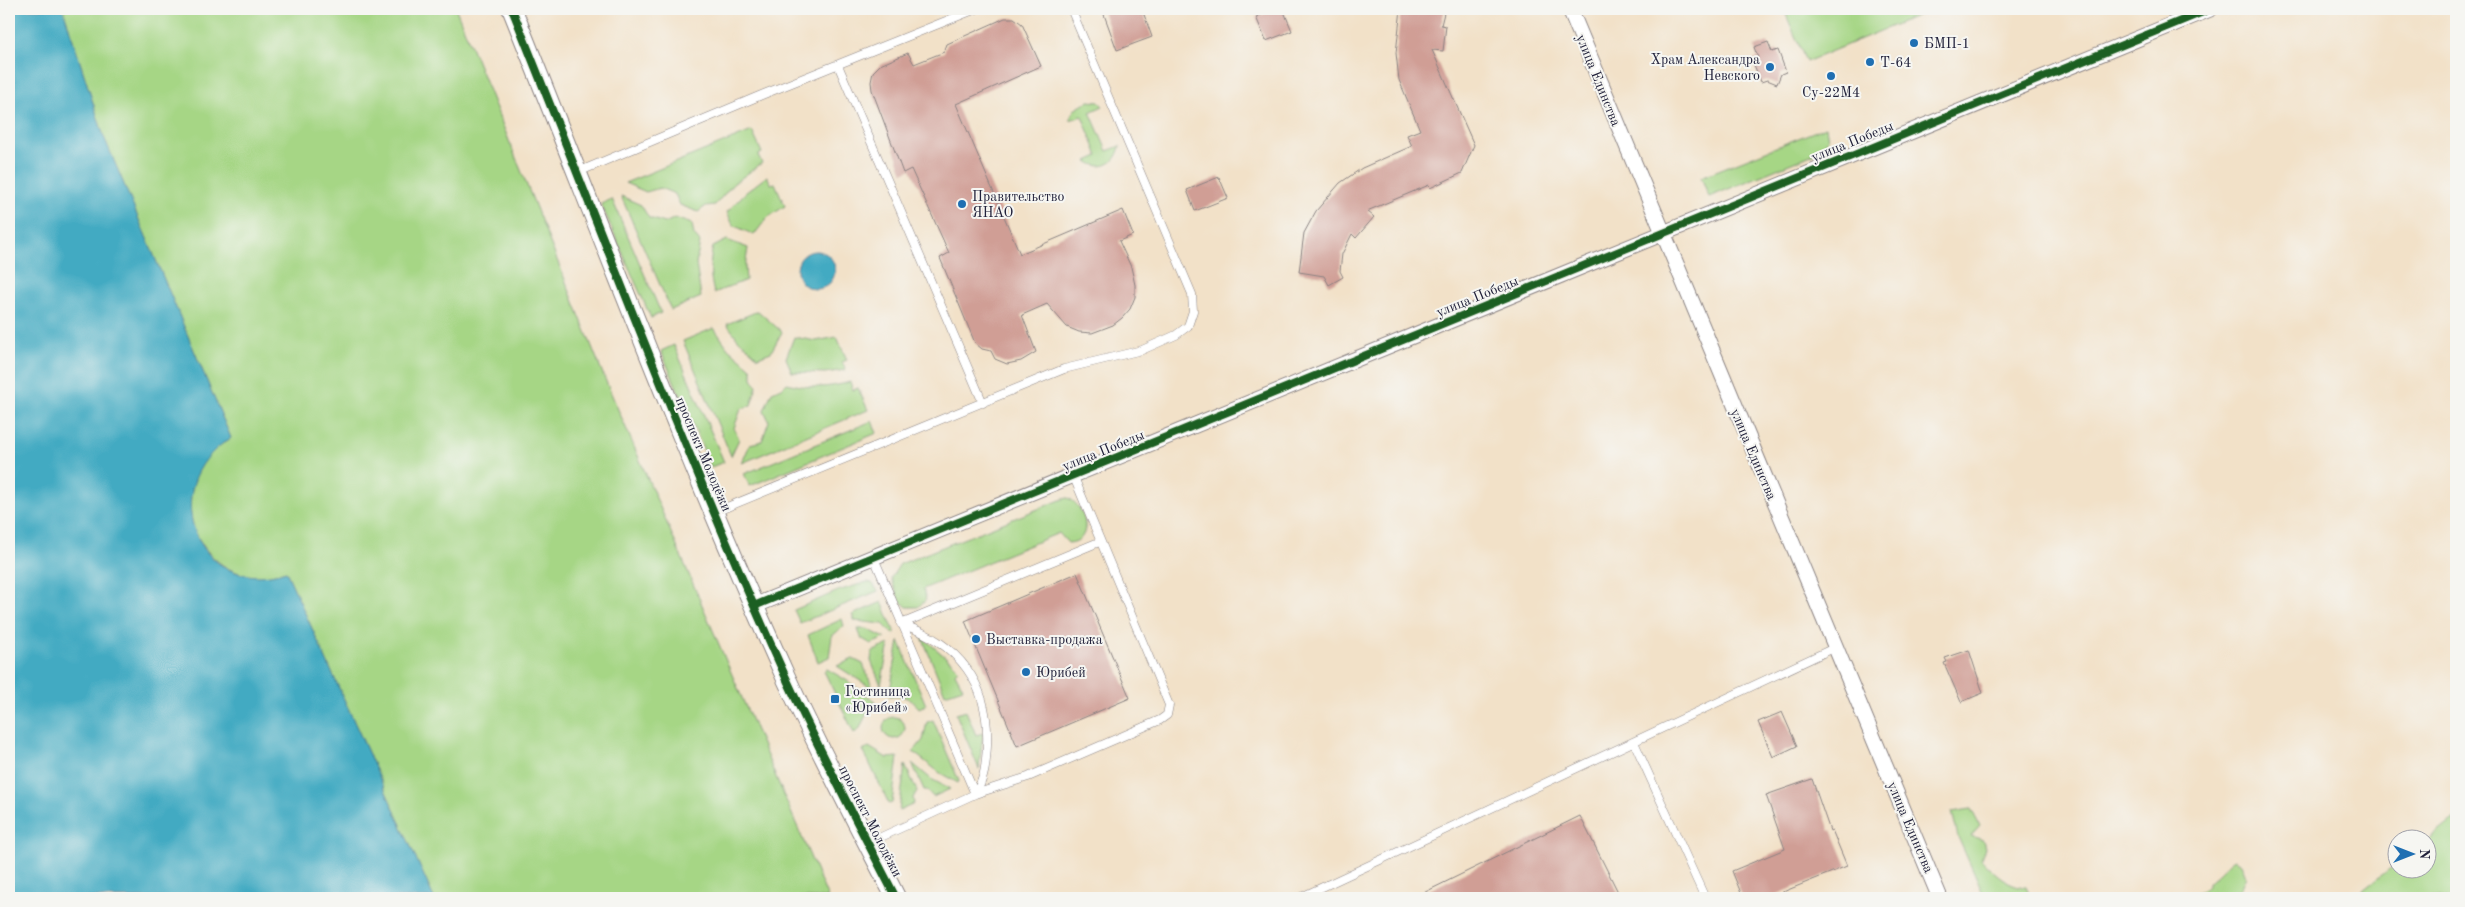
<svg xmlns="http://www.w3.org/2000/svg" width="2465" height="907" viewBox="0 0 2465 907" font-family="'Old Standard TT',serif">
  <rect width="100%" height="100%" fill="#f6f6f2"/>
  <filter id="ink" filterUnits="userSpaceOnUse"><feTurbulence type="fractalNoise" baseFrequency=".02" numOctaves="2"/><feDisplacementMap in="SourceGraphic" scale="10" xChannelSelector="R" yChannelSelector="G"/><feConvolveMatrix kernelMatrix="1 2 1 2 8 2 1 2 1" color-interpolation-filters="sRGB"/></filter>
  <filter id="wash" filterUnits="userSpaceOnUse"><feTurbulence type="fractalNoise" baseFrequency=".0096" numOctaves="4" result="noise"/><feDisplacementMap in="SourceGraphic" scale="20" xChannelSelector="R" yChannelSelector="G"/><feGaussianBlur stdDeviation="1.12" result="paint"/><feColorMatrix in="noise" values="0 0 0 0 0 0 0 0 0 0 0 0 0 0 0 0 0 1.4 0 .05"/><feComposite in="paint" operator="in"/></filter>
  <g filter="url(#wash)">
    <rect width="100%" height="100%" fill="#f2e1c8"/>
    <!-- green -->
    <path fill="#a6d685" stroke="#647c60" d="M63,9H456L605,379L828,898H434L286,571C276,574 266,577 255,576C207,573 175,517 196,473C204,457 216,447 231,438L104,137Z
      M1793,9H1918L1921,14L1806,62L1785,12Z
      M1089,101L1099,102L1103,106L1090,112L1107,151L1120,146C1117,163 1102,172 1087,161L1098,156L1082,116L1070,120L1074,110Z
      M1826,127L1828,139L1821,151L1709,197L1701,177Z
      M752,131L762,153L758,155L762,163L733,184L715,205L706,206L698,212L680,205L675,194L660,188L646,192L625,183Z
      M767,176L771,184L775,183L785,206L767,218L754,235L733,225L727,212L745,193Z
      M621,196L641,205L649,218L665,223L675,218L692,224L694,235L700,242L696,264L701,297L671,310Z
      M612,199L661,313L651,318L601,204Z
      M727,240L748,248L745,267L746,280L714,293C710,278 709,262 713,247Z
      M758,311L782,332L771,352L758,357L738,339L727,324Z
      M714,328L728,348L752,369V378L757,386L751,405L741,409L734,428L739,439L731,456L683,341Z
      M794,337L816,341L837,337L847,360L842,362L846,370L825,373L792,372L786,358Z
      M674,345L724,462L711,467L661,351Z
      M850,382L853,390L858,388L868,410L742,463L750,444L762,441L769,421L764,410L772,392L782,388L787,383C808,389 830,388 850,382Z
      M872,421L877,433L750,486L744,474Z
      M1068,498C1086,506 1095,542 1068,543L1059,533L923,589L926,600L918,607H907L899,600L891,578L900,564L1063,499Z
      M867,582L872,583L878,591L800,623L794,610L838,591Z
      M882,602L895,633L893,634L883,624L855,621L852,615Z
      M842,619L844,626L832,636L829,657L818,662L808,635Z
      M858,629H867L885,638L871,644L861,638Z
      M922,637L955,665L958,670L955,673L963,688L945,694Z
      M899,641L926,705L919,708C911,698 902,694 889,696Z
      M889,644L881,685L871,661L872,652Z
      M853,659L863,664L873,689L837,666Z
      M827,669L846,680L876,702L867,713L859,730L854,733L824,671Z
      M966,711L976,735L983,733L979,769L956,714Z
      M883 728a11 11 0 1 1 22 0a11 11 0 1 1-22 0Z
      M933,720L959,781L958,783L940,773L913,752L923,740L927,722Z
      M869,747L887,758L898,757L892,803L889,804L863,750Z
      M912,763L931,779L950,789L933,797L927,790H924Z
      M905,765L917,791L913,798L914,804L899,811Z
      M1971,809L1980,826L1971,836L1983,840L1985,848L1981,859C1993,872 2008,886 2026,887L2031,898H1985L1958,837L1952,812Z
      M2456,818V898H2353L2397,863L2398,870H2428V840Z
      M2234,859L2241,863L2246,876L2240,889L2230,898H2191L2193,894L2205,889C2209,880 2212,880 2219,873C2225,868 2226,863 2234,859Z"/>
    <!-- water -->
    <path fill="#42aac2" stroke="#32667e" d="M9,9H63L104,137L231,438C152,485 198,601 286,571L434,898H9Z
      M797 270a19 19 0 1 1 38 0a19 19 0 1 1-38 0Z"/>
    <g id="blocks">
      <!-- building -->
      <path fill="#d09e95" d="M1102,9H1142L1152,37L1117,50Z
        M1277,9H1283L1292,31L1266,41L1256,17Z
        M1401,9H1445L1441,25L1446,26L1443,51L1432,50L1474,145L1462,173L1430,188L1429,185L1367,211L1374,217L1356,238L1352,234L1342,254L1340,271L1343,277L1329,285L1324,276L1299,272L1304,233L1316,211L1340,183L1362,168L1412,146L1407,135L1420,130L1399,80L1396,53Z
        M1005,18H1014L1022,24L1041,66L956,104L1020,254L1123,210L1133,235L1119,241L1131,267L1135,285V297L1130,309L1122,318L1113,325L1092,333L1079,332L1067,327L1047,304L1022,315L1036,352L1021,361L1007,364L995,359L991,351L982,349L975,343L940,258L949,253L911,169L903,173L872,90L871,82L873,72L880,65L908,53L914,64L944,52L947,44Z
        M1768,42L1772,52L1778,50L1786,72L1781,74L1777,84L1767,80L1761,82L1752,60L1758,58L1754,47Z
        M1219,177L1228,198L1195,211L1187,190Z
        M1077,573L1130,698L1017,746L965,621Z
        M1969,650L1983,693L1961,702L1944,663L1947,662L1945,658Z
        M1782,712L1797,746L1773,757L1758,722Z
        M1812,779L1830,831L1832,830L1847,866L1768,898H1743L1732,871L1785,849L1766,795Z
        M1580,816L1621,898H1413Z"/>
    </g>
  </g>
  <g filter="url(#ink)">
    <use href="#blocks" fill-opacity="0" stroke="#8a8282" stroke-width="1"/>
    <g fill="none" stroke-linecap="round" stroke-linejoin="round">
      <defs>
        <path id="service" d="M838,65L983,403
          M578,172L764,94L976,9
          M715,512L1064,369L1142,350L1176,335L1188,326L1193,311L1192,294L1071,9
          M874,558L975,794
          M901,624L1099,542
          M901,624C959,643 990,684 987,746C986,763 985,779 975,794
          M1634,742L1705,898
          M868,843L975,794L1028,777L1160,720L1167,715L1169,705L1073,475
          M1299,898L1836,647"/>
        <path id="minor" d="M1570,9L1940,898
          M754,606L2210,9"/>
        <path id="tertiary" d="M512,9C602,233 687,460 787,680C821,754 859,826 896,898"/>
      </defs>
      <!-- service casing -->
      <use href="#service" stroke="#8a8282" stroke-width="9"/>
      <!-- minor casing -->
      <use href="#minor" stroke="#8a8282" stroke-width="17"/>
      <!-- tertiary casing -->
      <use href="#tertiary" stroke="#8a8282" stroke-width="21"/>
      <!-- service -->
      <use href="#service" stroke="#fff" stroke-width="8"/>
      <!-- minor -->
      <use href="#minor" stroke="#fff" stroke-width="15"/>
      <!-- tertiary -->
      <use href="#tertiary" stroke="#fff" stroke-width="19"/>
      <defs>
        <path id="cycleway" d="M512,9C602,233 687,460 787,680C821,754 859,826 896,898
          M754,606L2210,9"/>
      </defs>
      <!-- cycleway casing -->
      <use href="#cycleway" stroke="#f6f6f2" stroke-width="11"/>
      <!-- cycleway -->
      <use href="#cycleway" stroke="#1b5e20" stroke-width="8"/>
    </g>
  </g>
  <!-- markers -->
  <g fill="#1f6fb2" stroke="#f6f6f2" stroke-width="2">
    <circle cx="1914" cy="43" r="5"/>
    <circle cx="1870" cy="62" r="5"/>
    <circle cx="1770" cy="67" r="5"/>
    <circle cx="1831" cy="76" r="5"/>
    <circle cx="962" cy="204" r="5"/>
    <circle cx="976" cy="639" r="5"/>
    <circle cx="1026" cy="672" r="5"/>
    <rect x="830" y="694" width="10" height="10" rx="2.5"/>
  </g>
  <g text-anchor="middle" stroke-width="4" stroke-linejoin="round" paint-order="stroke">
    <!-- poi labels -->
    <g font-size="14" fill="#22223b" stroke="#f6f6f2" text-anchor="start">
      <text x="1924" y="48">БМП-1</text>
      <text x="1760" y="64" text-anchor="end">Храм Александра<tspan x="1760" dy="16">Невского</tspan></text>
      <text x="1880" y="67">Т-64</text>
      <text x="1831" y="97" text-anchor="middle">Су-22М4</text>
      <text x="972" y="201">Правительство<tspan x="972" dy="16">ЯНАО</tspan></text>
      <text x="986" y="644">Выставка-продажа</text>
      <text x="1036" y="677">Юрибей</text>
      <text x="845" y="696">Гостиница<tspan x="845" dy="16">«Юрибей»</tspan></text>
    </g>
    <!-- street labels -->
    <g font-size="14" fill="#22223b" stroke="#f6f6f2">
      <text transform="translate(1599 80) rotate(68)" y="5">улица Единства</text>
      <text transform="translate(1852 141) rotate(-22)" y="5">улица Победы</text>
      <text transform="translate(1477 296) rotate(-22)" y="5">улица Победы</text>
      <text transform="translate(1103 450) rotate(-22)" y="5">улица Победы</text>
      <text transform="translate(704 454) rotate(67)" y="5">проспект Молодёжи</text>
      <text transform="translate(1754 454) rotate(67)" y="5">улица Единства</text>
      <text transform="translate(871 821) rotate(63)" y="5">проспект Молодёжи</text>
      <text transform="translate(1911 827) rotate(67)" y="5">улица Единства</text>
    </g>
  </g>
  <!-- margin -->
  <rect width="2465" height="907" fill="none" stroke="#f6f6f2" stroke-width="30"/>
  <!-- north arrow -->
  <g transform="translate(2412 854) rotate(90)"><circle r="24" fill="#f6f6f2" stroke="#a1a1a9"/>
  <path d="M0-4L9 19L0 12L-9 19Z" fill="#1f6fb2"/>
  <text y="-8" font-size="14" font-weight="bold" text-anchor="middle" fill="#22223b">N</text>
  </g>
</svg>
